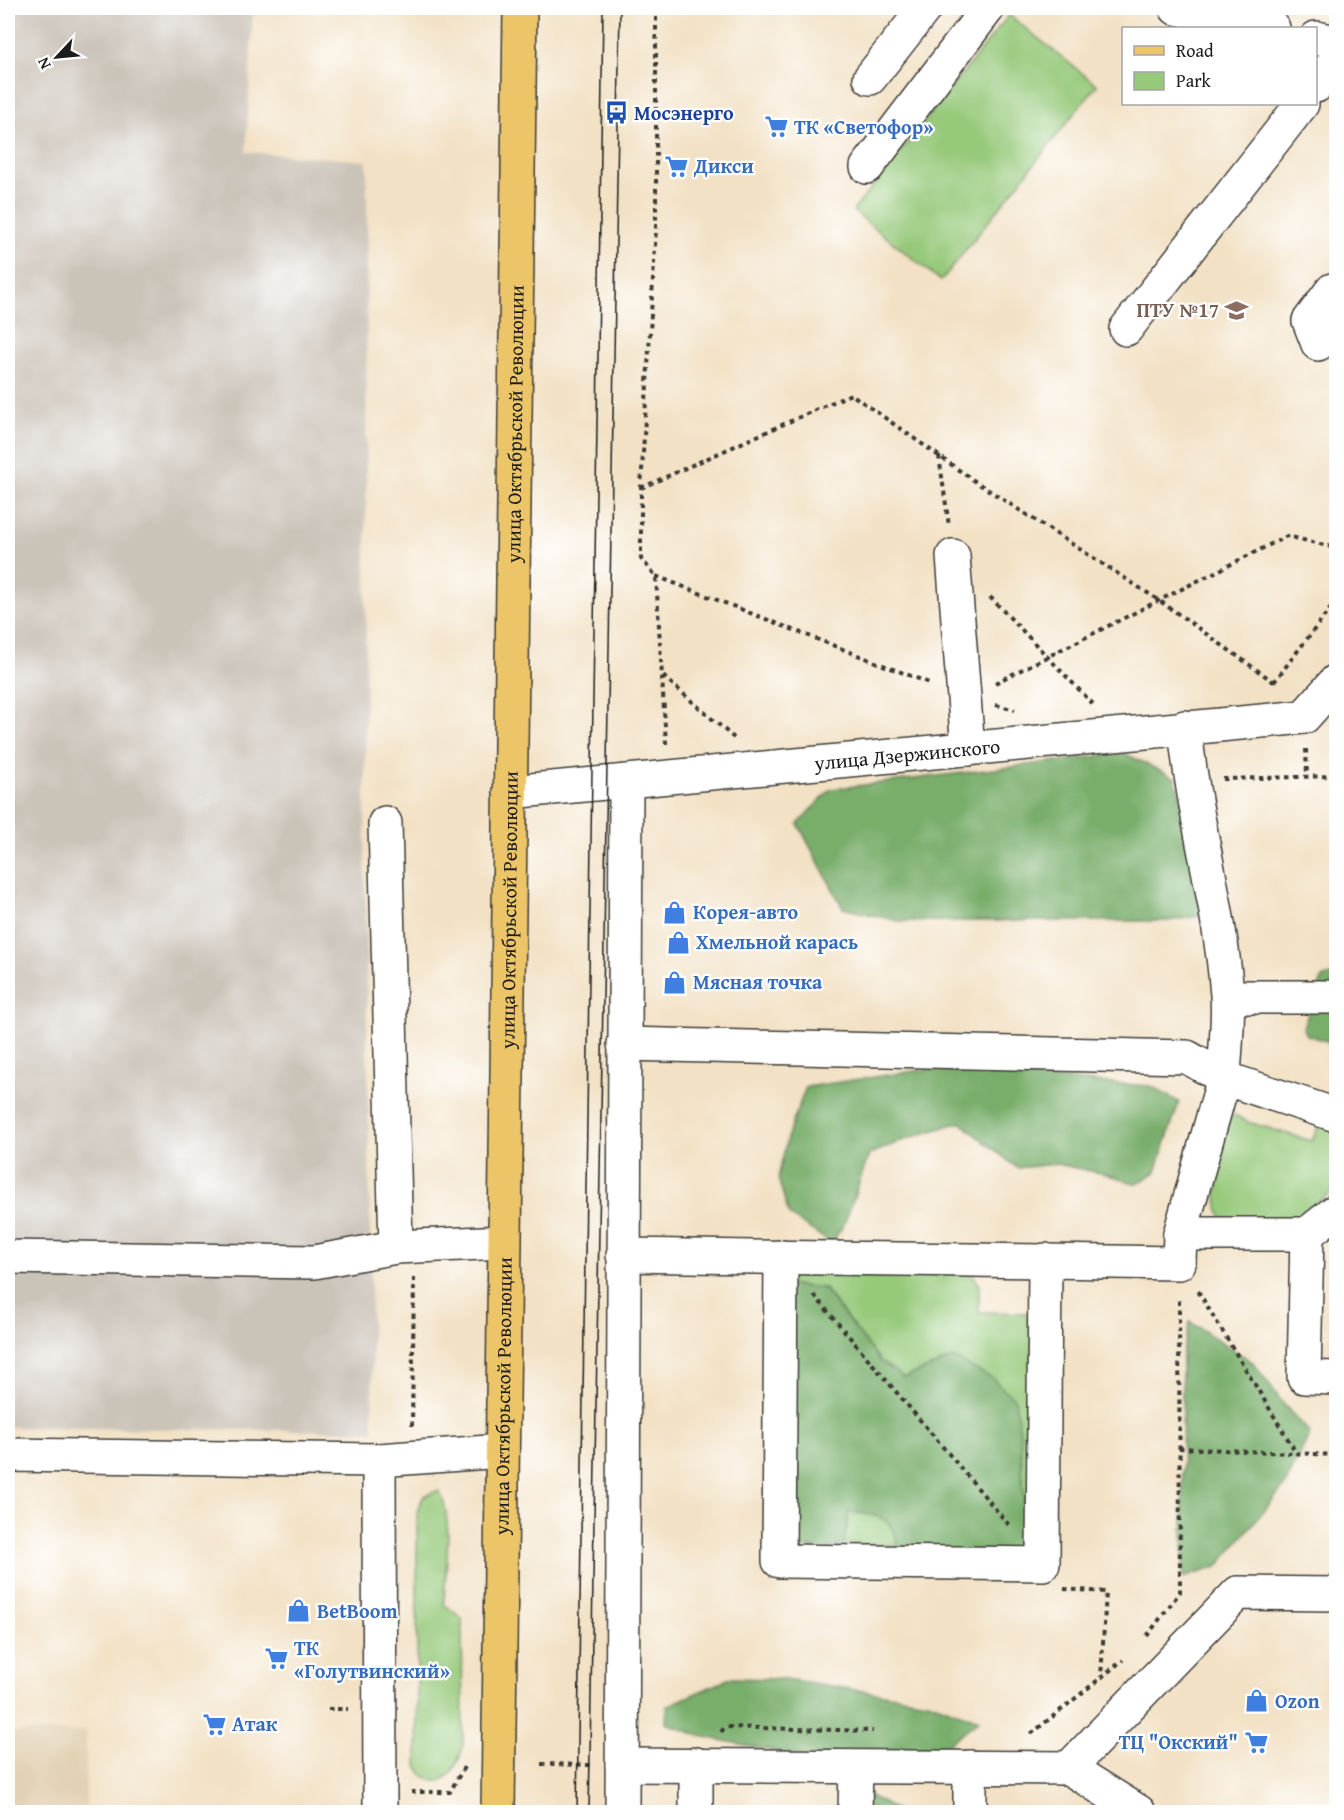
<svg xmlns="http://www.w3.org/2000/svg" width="1344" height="1820" viewBox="0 0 1344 1820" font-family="'Gentium Book Plus',serif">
  <rect width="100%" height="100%" fill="#fff"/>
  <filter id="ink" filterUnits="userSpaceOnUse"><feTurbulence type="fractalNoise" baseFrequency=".0167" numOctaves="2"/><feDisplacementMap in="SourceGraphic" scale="12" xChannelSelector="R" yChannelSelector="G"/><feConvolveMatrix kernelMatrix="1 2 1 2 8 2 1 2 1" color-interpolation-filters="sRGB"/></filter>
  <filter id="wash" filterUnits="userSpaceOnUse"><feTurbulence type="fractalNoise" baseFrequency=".008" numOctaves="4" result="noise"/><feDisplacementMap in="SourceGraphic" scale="24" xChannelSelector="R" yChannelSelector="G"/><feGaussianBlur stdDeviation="1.35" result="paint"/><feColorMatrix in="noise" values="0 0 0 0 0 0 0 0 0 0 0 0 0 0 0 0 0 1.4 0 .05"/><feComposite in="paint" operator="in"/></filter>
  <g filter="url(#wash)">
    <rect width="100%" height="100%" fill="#f2e1c4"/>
    <!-- built -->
    <path fill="#e2d1b4" d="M86,1731V1812H8V1732Z"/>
    <!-- industrial -->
    <path fill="#cac3b8" d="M8,8H253L246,152L367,161L365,882L373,1431L8,1427Z"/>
    <!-- green -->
    <path fill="#96c97a" stroke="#59724b" stroke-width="1.5" d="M1009,15L1097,85L941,281L853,211Z
      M1234,1115L1248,1122L1312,1141L1320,1122L1336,1128V1190L1291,1219L1224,1221C1209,1204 1222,1141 1228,1119Z
      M790,1267L972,1272L979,1286V1312L1026,1313L1033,1322L1029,1557L1017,1556L1025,1515L1020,1434L1014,1399L953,1358L904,1378L880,1361L824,1288L787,1285Z
      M440,1491C454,1523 445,1569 444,1604L462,1618L463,1746C457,1770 438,1800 417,1766V1512C421,1497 425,1493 440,1491Z
      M849,1512C873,1514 895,1516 898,1545L844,1544Z
      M1097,1810L1098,1812H987L994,1811Z"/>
    <!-- forest -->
    <path fill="#78ad6a" stroke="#4a6443" stroke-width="1.5" d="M1124,753L1175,778L1204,882L1200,916L1168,921H898L843,908L798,824L831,789Z
      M1336,975V1044L1307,1035L1303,1027L1323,977Z
      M928,1069L1151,1086L1179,1102L1156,1172L1137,1184L1105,1174L1056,1164L1017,1168L960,1122L901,1141L869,1155L844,1225L831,1243L789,1215L778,1178L788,1135L806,1087Z
      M787,1285L823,1288L880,1361L904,1378L953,1358L992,1378L1015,1399L1020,1434L1025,1515L1017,1556L898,1554C896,1517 883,1515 849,1512L844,1544L828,1549L787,1547Z
      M1190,1322L1253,1362L1285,1406L1310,1433L1286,1484L1217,1567L1183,1578L1182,1355Z
      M730,1678L786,1679L928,1701L979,1720L940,1750L803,1757L700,1736L666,1723L667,1706Z
      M862,1791L899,1812H856Z"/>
  </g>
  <g filter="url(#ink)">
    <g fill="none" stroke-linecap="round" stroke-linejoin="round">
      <defs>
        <g id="minor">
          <path d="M1176,8L1273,28"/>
          <path d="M1316,38L1336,42"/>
          <path d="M870,78L925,8"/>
          <path d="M1316,86L1330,68L1336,64"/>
          <path d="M867,167L988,8"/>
          <path d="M1126,329L1302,104"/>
          <path d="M1318,344L1309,321L1332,290L1336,291"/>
          <path d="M953,556L968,749"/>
          <path d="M1185,727C1193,817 1220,904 1227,995C1229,1022 1225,1051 1224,1078L1336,1115"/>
          <path id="s1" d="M510,792L1304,717L1336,681"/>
          <path d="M385,823L396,1247L504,1242"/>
          <path d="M1228,997H1336"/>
          <path d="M1336,1211L1307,1234L1304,1377L1336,1378"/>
          <path d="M1180,1234H1307"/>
          <path d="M623,1255L1179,1263L1180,1234L1224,1078L1187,1057L624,1044"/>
          <path d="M8,1257L314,1262L396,1247"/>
          <path d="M781,1257L779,1561L1043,1564L1045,1260"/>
          <path d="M8,1455L379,1460"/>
          <path d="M622,1765L1069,1768L1238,1593L1336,1594"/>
          <path d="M1069,1768L1139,1812"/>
          <path d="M380,1812L379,1460L502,1451"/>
          <path d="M622,1812L626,782"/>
          <path d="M696,1812V1764"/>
          <path d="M855,1812L856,1768"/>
          <path d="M970,1812V1767"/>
        </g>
        <g id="major">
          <path id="s2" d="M498,1812L520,8"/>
        </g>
      </defs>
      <!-- minor casing -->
      <use href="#minor" stroke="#3c3a35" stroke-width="36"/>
      <!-- major casing -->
      <use href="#major" stroke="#3c3a35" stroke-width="36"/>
      <!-- path -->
      <path stroke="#3c3a35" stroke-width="4" stroke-dasharray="4.5 4.5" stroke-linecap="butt" d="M656,8V228L641,488V559L656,576L666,744
        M939,456L949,526
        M641,488L851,394L976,482L1160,601L1278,685
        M656,576L929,683
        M990,597L1093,704
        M663,676L734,738
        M1274,682L1336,601
        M995,683L1287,536L1336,548
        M996,705L1015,710
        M1306,749L1307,776
        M1223,779L1336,776
        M1198,1291L1297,1454
        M814,1295L1009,1525
        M412,1426L414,1278
        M1179,1448L1336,1455
        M1064,1589L1106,1592L1101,1677
        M1147,1636L1180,1592L1179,1297
        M328,1709H348
        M721,1732L725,1727L873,1731
        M1031,1734L1123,1660
        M541,1764L591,1765
        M411,1792H450L464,1767"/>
      <!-- minor -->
      <use href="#minor" stroke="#fff" stroke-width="33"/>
      <!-- major -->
      <use href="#major" stroke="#ecc569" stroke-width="33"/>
      <!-- tram -->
      <path stroke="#1c1c1c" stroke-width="1.5" d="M577,1812L603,8
        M589,1812L620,8"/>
    </g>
  </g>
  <!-- icons -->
  <defs>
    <symbol id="bus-bare" viewBox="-9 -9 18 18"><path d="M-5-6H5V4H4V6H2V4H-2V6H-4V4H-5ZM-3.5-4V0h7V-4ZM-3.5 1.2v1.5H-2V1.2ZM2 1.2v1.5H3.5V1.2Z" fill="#1a4fb4" stroke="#fff" stroke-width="2.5" paint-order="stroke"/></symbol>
    <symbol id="supermarket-bare" viewBox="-9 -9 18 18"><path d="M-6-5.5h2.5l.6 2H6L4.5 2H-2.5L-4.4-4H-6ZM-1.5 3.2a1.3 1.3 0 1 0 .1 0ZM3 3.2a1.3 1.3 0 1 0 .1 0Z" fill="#3f7fe0" stroke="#fff" stroke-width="2.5" paint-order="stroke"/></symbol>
    <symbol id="university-bare" viewBox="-9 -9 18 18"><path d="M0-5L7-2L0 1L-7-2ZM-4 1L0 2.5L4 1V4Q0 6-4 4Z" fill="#8d6e63" stroke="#fff" stroke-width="2.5" paint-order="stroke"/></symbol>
    <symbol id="shop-bare" viewBox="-9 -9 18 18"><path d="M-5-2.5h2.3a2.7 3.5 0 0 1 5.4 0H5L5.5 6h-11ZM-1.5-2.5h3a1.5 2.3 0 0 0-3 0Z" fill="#3f7fe0" stroke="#fff" stroke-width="2.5" paint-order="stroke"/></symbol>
  </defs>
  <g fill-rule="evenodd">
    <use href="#bus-bare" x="600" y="96" width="33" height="33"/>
    <use href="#supermarket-bare" x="760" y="110" width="33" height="33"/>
    <use href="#supermarket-bare" x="660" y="150" width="33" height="33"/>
    <use href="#university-bare" x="1220" y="294" width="33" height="33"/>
    <use href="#shop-bare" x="658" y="896" width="33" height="33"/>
    <use href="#shop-bare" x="662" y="926" width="33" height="33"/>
    <use href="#shop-bare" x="658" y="966" width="33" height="33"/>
    <use href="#shop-bare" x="282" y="1594" width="33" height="33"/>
    <use href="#supermarket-bare" x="260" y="1642" width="33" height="33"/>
    <use href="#shop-bare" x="1240" y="1684" width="33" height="33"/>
    <use href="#supermarket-bare" x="198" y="1708" width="33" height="33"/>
    <use href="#supermarket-bare" x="1240" y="1726" width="33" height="33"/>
  </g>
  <g text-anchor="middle" stroke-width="4.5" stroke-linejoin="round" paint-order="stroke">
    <!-- transit labels -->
    <g font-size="20" font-weight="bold" fill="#164399" stroke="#fff" text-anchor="start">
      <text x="634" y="120">Мосэнерго</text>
    </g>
    <!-- shop labels -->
    <g font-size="20" font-weight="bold" fill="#366cbe" stroke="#fff" text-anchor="start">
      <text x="794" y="134">ТК «Светофор»</text>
      <text x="694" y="173">Дикси</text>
      <text x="693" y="919">Корея-авто</text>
      <text x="696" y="949">Хмельной карась</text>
      <text x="693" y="989">Мясная точка</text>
      <text x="317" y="1618">BetBoom</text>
      <text x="294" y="1655">ТК<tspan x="294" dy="23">«Голутвинский»</tspan></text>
      <text x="1275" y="1708">Ozon</text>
      <text x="232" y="1731">Атак</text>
      <text x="1238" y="1749" text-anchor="end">ТЦ "Окский"</text>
    </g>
    <!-- education labels -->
    <g font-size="20" font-weight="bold" fill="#785e54" stroke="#fff" text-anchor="end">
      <text x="1219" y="317">ПТУ №17</text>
    </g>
    <!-- street labels -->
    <g font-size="20" fill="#1c1c1c" stroke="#fff">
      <text dy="7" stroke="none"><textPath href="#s2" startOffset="1388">улица Октябрьской Революции</textPath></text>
      <text dy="7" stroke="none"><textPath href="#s1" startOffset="399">улица Дзержинского</textPath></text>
      <text dy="7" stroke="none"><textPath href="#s2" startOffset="902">улица Октябрьской Революции</textPath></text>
      <text dy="7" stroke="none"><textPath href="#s2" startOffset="416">улица Октябрьской Революции</textPath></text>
    </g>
  </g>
  <!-- margin -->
  <rect width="1344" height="1820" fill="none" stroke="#fff" stroke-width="30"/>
  <!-- legend -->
  <rect x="1122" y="27" width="195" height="78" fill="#ffffff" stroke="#a4a4a4" stroke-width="1.5"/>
  <rect x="1134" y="46" width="30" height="9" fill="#ecc569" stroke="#a4a4a4" stroke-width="1.5"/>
  <text x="1176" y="57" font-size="18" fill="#1c1c1c">Road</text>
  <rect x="1134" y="72" width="30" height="18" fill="#96c97a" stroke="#a4a4a4" stroke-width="1.5"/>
  <text x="1176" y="87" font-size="18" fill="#1c1c1c">Park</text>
  <!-- north arrow -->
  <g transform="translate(57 57) rotate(244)" stroke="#ffffff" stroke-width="4.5" paint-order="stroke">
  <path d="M0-4.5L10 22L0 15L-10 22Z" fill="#1c1c1c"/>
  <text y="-9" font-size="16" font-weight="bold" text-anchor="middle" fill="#1c1c1c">N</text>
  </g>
</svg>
